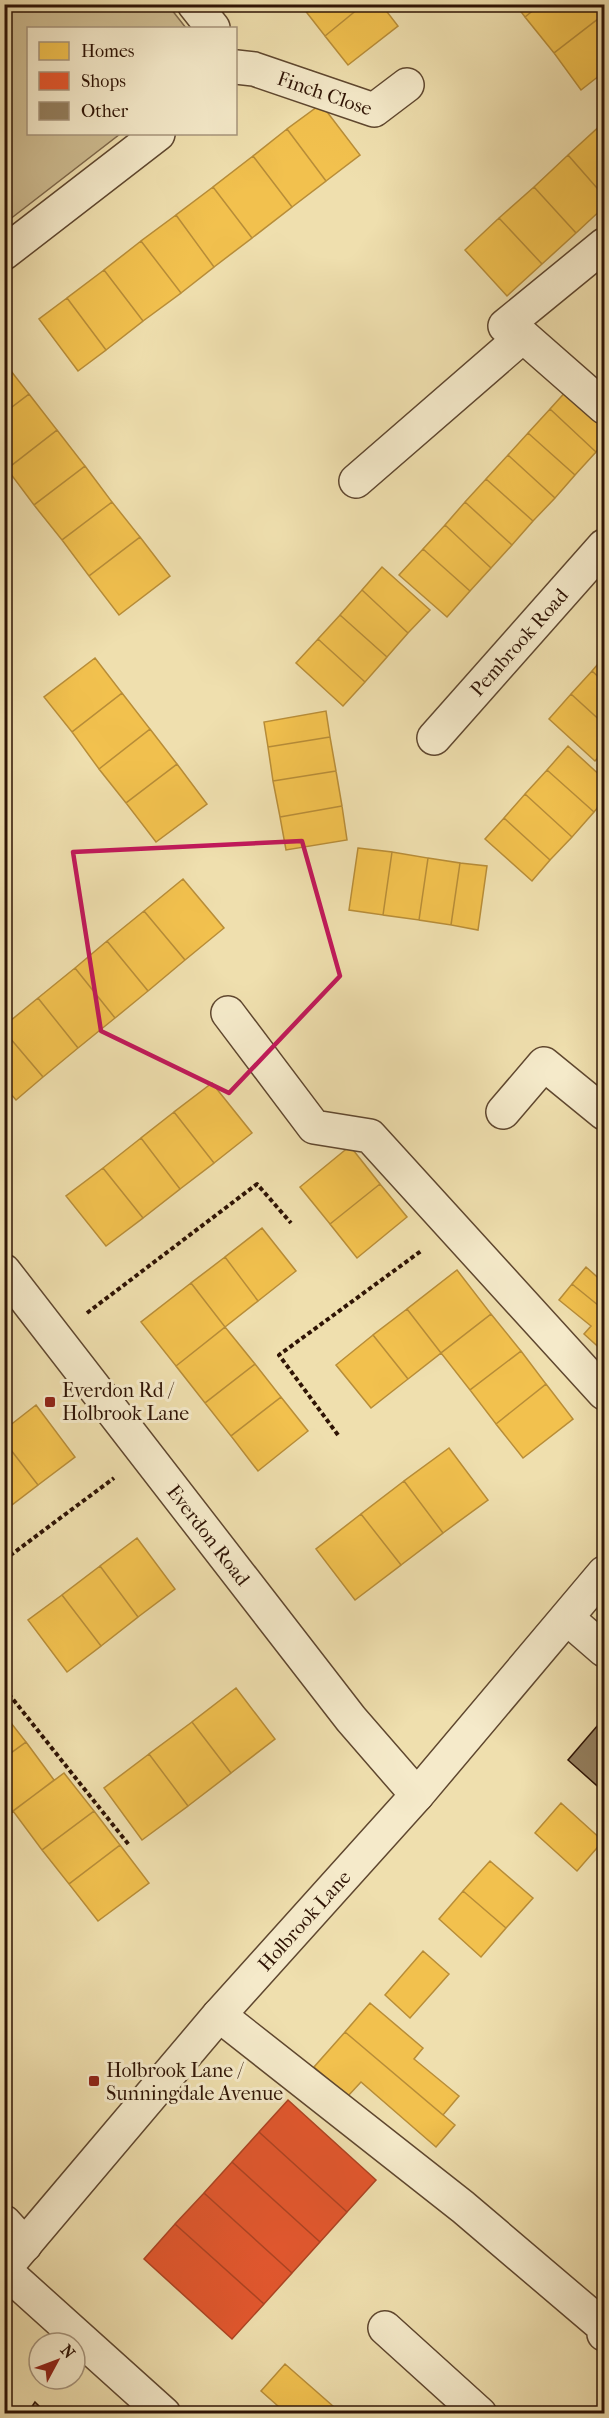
<svg xmlns="http://www.w3.org/2000/svg" width="609" height="2418" viewBox="0 0 609 2418" font-family="'IM FELL French Canon',serif">
  <rect width="100%" height="100%" fill="#efdfae"/>
  <filter id="stains"><feTurbulence type="fractalNoise" baseFrequency=".00333" numOctaves="4"/><feColorMatrix values="0 0 0 0 .2 0 0 0 0 .09 0 0 0 0 .02 0 0 0 .5 -.17"/></filter>
  <radialGradient id="worn" r=".72"><stop offset=".6" stop-color="#630" stop-opacity="0"/><stop offset="1" stop-color="#630" stop-opacity=".3"/></radialGradient>
  <!-- green -->
  <path fill="#cebc91" stroke="#7e684b" stroke-width="1.5" d="M5,4L168,5L186,28H28V134H120L5,223Z"/>
  <!-- homes -->
  <path fill="#f2c14e" stroke="#b88d38" stroke-width="1.5" d="M300,4H364L325,36Z
    M364,4H381L398,26L348,65L325,36Z
    M515,4H541L525,17Z
    M541,4H595L603,15L554,53L525,17Z
    M603,15L604,72L581,90L554,53Z
    M321,104L360,155L326,181L287,129Z
    M602,124L604,127V196L568,155Z
    M287,129L326,181L292,207L253,156Z
    M568,155L604,196V207L576,233L534,187Z
    M253,156L292,207L252,238L213,187Z
    M213,187L252,238L214,267L176,215Z
    M534,187L576,233L542,264L499,218Z
    M176,215L214,267L181,293L141,241Z
    M499,218L542,264L507,296L465,250Z
    M141,241L181,293L143,321L104,270Z
    M104,270L143,321L106,350L67,298Z
    M67,298L106,350L78,371L39,319Z
    M4,362L29,394L4,413Z
    M569,388L604,420V443L596,452L550,409Z
    M29,394L57,430L7,469L4,466V413Z
    M550,409L596,452L575,475L528,433Z
    M57,430L85,466L34,505L7,469Z
    M528,433L575,475L555,498L508,455Z
    M508,455L555,498L533,521L486,479Z
    M85,466L112,502L62,540L34,505Z
    M486,479L533,521L512,545L465,502Z
    M112,502L140,537L89,576L62,540Z
    M465,502L512,545L491,568L445,525Z
    M445,525L491,568L470,591L423,549Z
    M140,537L170,576L119,615L89,576Z
    M423,549L470,591L447,617L399,575Z
    M382,567L430,610L408,633L362,590Z
    M362,590L408,633L387,657L340,615Z
    M340,615L387,657L365,682L318,639Z
    M318,639L365,682L343,706L296,663Z
    M604,657V682L592,671Z
    M95,658L122,693L72,732L44,697Z
    M592,671L604,682V724L571,694Z
    M122,693L150,729L99,769L72,732Z
    M571,694L604,724V751L595,761L549,719Z
    M326,711L330,737L268,747L264,722Z
    M150,729L177,764L126,803L99,769Z
    M330,737L336,771L273,781L268,747Z
    M568,746L604,779V800L594,812L547,770Z
    M177,764L207,804L156,842L126,803Z
    M547,770L594,812L572,837L525,794Z
    M336,771L342,806L280,817L273,781Z
    M525,794L572,837L550,860L504,818Z
    M342,806L347,840L286,850L280,817Z
    M504,818L550,860L532,881L485,839Z
    M358,848L392,852L383,915L349,910Z
    M392,852L428,858L419,920L383,915Z
    M428,858L460,863L451,925L419,920Z
    M460,863L487,866L478,930L451,925Z
    M183,879L224,928L185,960L144,911Z
    M144,911L185,960L148,991L107,941Z
    M107,941L148,991L115,1018L75,968Z
    M75,968L115,1018L78,1048L38,998Z
    M38,998L78,1048L43,1077L4,1031V1026Z
    M4,1031L43,1077L16,1100L4,1086Z
    M212,1083L252,1133L214,1163L174,1112Z
    M174,1112L214,1163L180,1189L141,1138Z
    M141,1138L180,1189L143,1218L103,1168Z
    M350,1146L380,1184L330,1224L300,1187Z
    M103,1168L143,1218L106,1246L66,1196Z
    M380,1184L407,1217L357,1258L330,1224Z
    M262,1228L296,1271L258,1301L225,1257Z
    M225,1257L258,1301L225,1327L191,1283Z
    M586,1267L604,1283V1310L572,1284Z
    M457,1270L491,1314L441,1353L407,1309Z
    M191,1283L225,1327L176,1366L141,1322Z
    M572,1284L604,1310V1352L584,1334L591,1326L559,1300Z
    M407,1309L441,1353L408,1379L373,1335Z
    M491,1314L521,1351L470,1390L441,1353Z
    M225,1327L255,1364L205,1403L176,1366Z
    M373,1335L408,1379L371,1408L336,1365Z
    M521,1351L546,1384L496,1424L470,1390Z
    M255,1364L281,1397L231,1436L205,1403Z
    M546,1384L573,1419L523,1458L496,1424Z
    M281,1397L308,1431L258,1471L231,1436Z
    M36,1405L75,1457L38,1485L4,1441V1430Z
    M4,1441L38,1485L4,1511Z
    M449,1448L488,1500L443,1533L404,1481Z
    M404,1481L443,1533L401,1565L361,1514Z
    M361,1514L401,1565L355,1600L316,1549Z
    M137,1538L175,1589L138,1617L100,1566Z
    M100,1566L138,1617L101,1646L62,1595Z
    M62,1595L101,1646L67,1672L28,1620Z
    M236,1688L275,1739L231,1773L192,1722Z
    M4,1714L26,1742L4,1758Z
    M192,1722L231,1773L188,1806L149,1754Z
    M26,1742L54,1780L4,1818V1758Z
    M149,1754L188,1806L142,1840L104,1788Z
    M64,1773L94,1811L42,1850L13,1811Z
    M561,1803L603,1841L577,1871L535,1833Z
    M94,1811L120,1845L69,1884L42,1850Z
    M120,1845L149,1883L98,1921L69,1884Z
    M490,1861L533,1898L506,1928L463,1891Z
    M463,1891L506,1928L481,1957L439,1919Z
    M423,1951L449,1974L410,2018L385,1995Z
    M370,2003L423,2048L414,2059L459,2096L443,2115L345,2032Z
    M345,2032L455,2125L436,2147L361,2082L348,2096L314,2067Z
    M285,2364L342,2414H287L261,2391Z"/>
  <!-- shops -->
  <path fill="#e4572e" stroke="#ae4322" stroke-width="1.5" d="M288,2100L376,2180L347,2212L259,2132Z
    M259,2132L347,2212L320,2242L232,2162Z
    M232,2162L320,2242L292,2273L204,2193Z
    M204,2193L292,2273L264,2304L175,2224Z
    M175,2224L264,2304L232,2339L144,2259Z"/>
  <!-- building -->
  <path fill="#937e5d" stroke="#2f1405" stroke-width="1.5" d="M604,1718V1792L568,1760Z
    M35,2402L47,2414H27Z"/>
  <g fill="none" stroke-linecap="round" stroke-linejoin="round">
    <defs>
      <g id="minor">
        <path d="M194,4L213,28"/>
        <path id="s1" d="M236,67L254,69L374,110L407,85"/>
        <path d="M4,253L158,134"/>
        <path d="M505,326L604,245"/>
        <path d="M356,481L523,336L604,407"/>
        <path id="s2" d="M434,738L604,546"/>
        <path d="M228,1013L314,1127L370,1136L604,1393"/>
        <path d="M503,1112L544,1064L604,1113"/>
        <path id="s3" d="M4,1271L351,1719L417,1795"/>
        <path d="M567,1618L604,1650"/>
        <path d="M219,2015L463,2207L604,2327V2334"/>
        <path d="M4,2222L25,2245"/>
        <path id="s4" d="M4,2269L219,2015L417,1795L604,1573"/>
        <path d="M4,2270L164,2414"/>
        <path d="M385,2328L480,2414"/>
      </g>
    </defs>
    <!-- minor casing -->
    <use href="#minor" stroke="#5f472f" stroke-width="36"/>
    <!-- path -->
    <path stroke="#2f1405" stroke-width="4" stroke-dasharray="4.5 3" stroke-linecap="butt" d="M87,1313L257,1184L291,1223
      M338,1435L279,1355L421,1251
      M4,1560L114,1478
      M4,1688L129,1845"/>
    <!-- minor -->
    <use href="#minor" stroke="#f5eaca" stroke-width="33"/>
  </g>
  <!-- marked area -->
  <path fill="none" stroke="#c2185b" stroke-width="4.5" stroke-linejoin="round" d="M302,841L340,976L229,1093L101,1031L73,852Z"/>
  <!-- markers -->
  <g fill="#8f2418" stroke="#f5eaca" stroke-width="2">
    <rect x="44" y="1396" width="12" height="12" rx="3"/>
    <rect x="88" y="2075" width="12" height="12" rx="3"/>
  </g>
  <g text-anchor="middle" stroke-width="6" stroke-linejoin="round" paint-order="stroke">
    <!-- street labels -->
    <g font-size="20" fill="#2f1405" stroke="#f5eaca">
      <text dy="7" stroke="none"><textPath href="#s1" startOffset="93">Finch Close</textPath></text>
      <text dy="7" stroke="none"><textPath href="#s2" startOffset="128">Pembrook Road</textPath></text>
      <text dy="7" stroke="none"><textPath href="#s3" startOffset="334">Everdon Road</textPath></text>
      <text dy="7" stroke="none"><textPath href="#s4" startOffset="460">Holbrook Lane</textPath></text>
    </g>
    <!-- poi labels -->
    <g font-size="20" fill="#2f1405" stroke="#f5eaca" text-anchor="start">
      <text x="62" y="1397">Everdon Rd /<tspan x="62" dy="23">Holbrook Lane</tspan></text>
      <text x="106" y="2077">Holbrook Lane /<tspan x="106" dy="23">Sunningdale Avenue</tspan></text>
    </g>
  </g>
  <!-- margin -->
  <rect width="609" height="2418" fill="none" stroke="#efdfae" stroke-width="24"/>
  <rect x="6" y="6" width="597" height="2406" fill="none" stroke="#2f1405" stroke-width="3"/>
  <rect x="12" y="12" width="585" height="2394" fill="none" stroke="#2f1405" stroke-width="1.5"/>
  <!-- legend -->
  <rect x="27" y="27" width="210" height="108" fill="#f5eaca" stroke="#a6947b" stroke-width="1.5"/>
  <rect x="39" y="42" width="30" height="18" fill="#f2c14e" stroke="#a6947b" stroke-width="1.5"/>
  <text x="81" y="57" font-size="18" fill="#2f1405">Homes</text>
  <rect x="39" y="72" width="30" height="18" fill="#e4572e" stroke="#a6947b" stroke-width="1.5"/>
  <text x="81" y="87" font-size="18" fill="#2f1405">Shops</text>
  <rect x="39" y="102" width="30" height="18" fill="#937e5d" stroke="#a6947b" stroke-width="1.5"/>
  <text x="81" y="117" font-size="18" fill="#2f1405">Other</text>
  <!-- north arrow -->
  <g transform="translate(57 2361) rotate(49)"><circle r="28" fill="#f5eaca" stroke="#a6947b" stroke-width="1.5"/>
  <path d="M0-4.5L10 22L0 15L-10 22Z" fill="#8f2418"/>
  <text y="-9" font-size="16" font-weight="bold" text-anchor="middle" fill="#2f1405">N</text>
  </g>
  <rect width="100%" height="100%" filter="url(#stains)"/>
  <rect width="100%" height="100%" fill="url(#worn)"/>
</svg>
